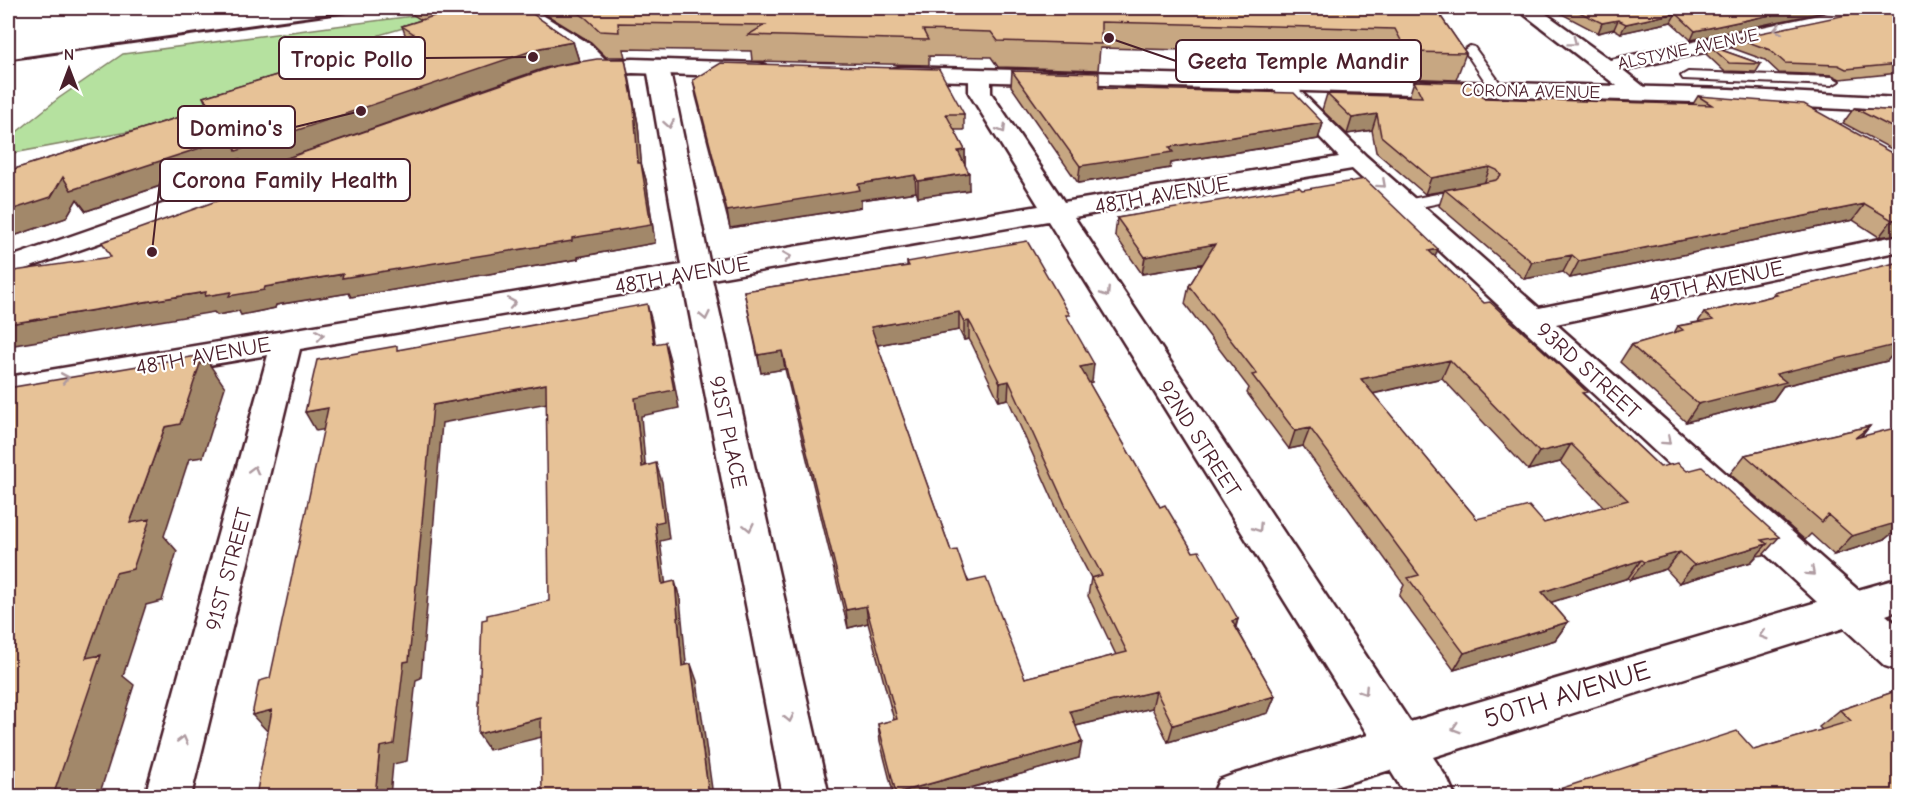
<svg xmlns="http://www.w3.org/2000/svg" width="1907" height="804" viewBox="0 0 1907 804" font-family="'Comic Neue',sans-serif">
  <rect width="100%" height="100%" fill="#fff"/>
  <filter id="ink" filterUnits="userSpaceOnUse"><feTurbulence type="fractalNoise" baseFrequency=".0167" numOctaves="2"/><feDisplacementMap in="SourceGraphic" scale="12" xChannelSelector="R" yChannelSelector="G"/><feConvolveMatrix kernelMatrix="1 2 1 2 8 2 1 2 1" color-interpolation-filters="sRGB"/></filter>
  <g filter="url(#ink)">
    <!-- green -->
    <path fill="#b5e19f" stroke="#808065" stroke-width="1.5" d="M443,12L448,15L379,35L403,55L187,121L8,154V139L59,98L123,54Z"/>
    <g fill="none" stroke-linecap="round" stroke-linejoin="round">
      <defs>
        <path id="service" d="M1470,46L1474,47L1503,87V93H1493L1464,50Z
          M1688,72L1832,77L1839,81L1832,85L1683,79L1681,76Z
          M1468,188L1473,190L1476,193L1473,196L1406,210L1398,205L1406,200Z"/>
        <path id="minor" d="M508,8H531L590,44L612,66L609,71H593L574,54Z
          M1516,8H1538L1610,60L1851,8H1886L1883,12L1876,14L1623,70L1653,94L1650,99H1634Z
          M658,60L666,62L669,67L709,261L1039,206L969,93V77L972,72H988L991,77V93L1064,202L1339,157L1269,84L1272,79H1288L1366,156L1539,308L1900,235V251L1556,324L1858,590L1900,578V610L1886,615L1900,627V671L1885,666L1844,628L1433,757L1448,780L1455,796H1406L1390,770L1305,796H1212L1219,780L1235,774L1368,735L1048,221L712,279L829,796H783L684,284L300,349L191,796H145L268,355L8,399V377L681,265L647,67L650,62ZM1352,169L1817,602L1410,722L1074,217Z"/>
        <path id="tertiary" d="M633,59L758,63L766,65L769,70L766,75L758,77L633,73L582,76L574,74L571,69L574,64L582,62Z
          M900,67L1729,89L1900,98V112L1729,103L892,79L889,74L892,69Z
          M289,160L298,163L302,168L298,173L8,275V258Z"/>
      </defs>
      <!-- service casing -->
      <use href="#service" stroke="#4a1f2b" stroke-width="4"/>
      <!-- minor casing -->
      <use href="#minor" stroke="#4a1f2b" stroke-width="5"/>
      <!-- tertiary casing -->
      <use href="#tertiary" stroke="#4a1f2b" stroke-width="5"/>
      <!-- service -->
      <use href="#service" fill="#fff" fill-rule="evenodd"/>
      <!-- minor -->
      <use href="#minor" fill="#fff" fill-rule="evenodd"/>
      <!-- tertiary -->
      <use href="#tertiary" fill="#fff" fill-rule="evenodd"/>
      <!-- rail -->
      <path stroke="#4a1f2b" stroke-width="3" d="M8,60L379,8"/>
    </g>
    <!-- wall -->
    <path fill="#c7a782" stroke="#4a1f2b" stroke-width="1.5" fill-rule="evenodd" d="M403,8H524L573,42L579,61L545,68L273,163L629,76L638,124L641,163L646,180L655,243L578,257V259L351,297L349,293L276,305L275,308L241,315L239,311L217,315L214,312L111,257L250,189L247,172L240,159L86,211L77,199L66,218L8,238V171L208,108L203,97L406,37L402,26L421,20Z
      M541,8H1435L1466,53L1456,80L1399,78L1387,55L1100,48L1098,70L998,67L991,57L929,56V65L752,61L751,51L623,49L625,57H606L591,42L542,12Z
      M1560,8H1843L1691,40L1671,22L1621,33L1614,29L1598,33L1558,12Z
      M1899,8V73L1840,79L1832,75L1779,73L1765,60L1732,48L1737,38Z
      M1710,46L1761,64L1756,72L1724,71L1706,54Z
      M1012,71L1099,88L1323,123L1318,139L1171,163L1170,168L1078,183L1011,86Z
      M693,80L964,114V130H954L965,150V165L969,190L918,197L916,192L861,200V207L730,228L696,96Z
      M1414,81L1484,98L1693,104L1698,96L1899,157V234L1879,237L1853,220L1570,278L1563,272L1524,279L1439,206L1444,191L1425,194L1376,152L1372,130L1347,134L1322,110L1327,94L1409,97Z
      M1854,108L1899,111V153L1843,123Z
      M1302,190L1435,257L1484,303L1585,395L1660,467L1687,471L1779,537L1763,555L1757,556L1751,562L1679,583L1666,569L1630,580L1628,578L1551,602L1568,622L1555,640L1454,670L1399,596L1404,585L1303,446L1289,449L1247,393L1249,388L1185,304L1189,286L1203,264L1142,274L1115,235L1117,218ZM1442,378L1528,470L1560,462L1604,507L1544,523L1477,519L1373,394Z
      M907,262L1069,321L1092,382L1089,383L1160,507L1193,552L1238,619L1236,627L1275,696L1268,713L1168,742L1152,708L1076,726L1079,758L941,796H894L880,741L878,724L894,720L868,623L848,628L785,369L761,373L744,291L907,266ZM959,330L964,340L969,339L972,344L999,401L1008,399L1070,538L1091,578L1088,596L1116,655L1025,678L951,551L877,345Z
      M1899,263V352L1894,353L1887,361L1783,386L1773,400L1686,422L1620,362L1631,345L1674,333L1678,326L1698,322L1704,313L1772,296L1774,293Z
      M1870,426L1861,437L1890,535L1885,539L1834,555L1811,534L1805,540L1730,474L1745,455Z
      M1899,690V796L1754,750L1822,730L1819,727L1840,710Z"/>
    <!-- shaded-wall -->
    <path fill="#a2886a" stroke="#4a1f2b" stroke-width="1.5" d="M1804,8H1843L1691,40L1695,31Z
      M1676,13L1671,22L1621,33L1626,24Z
      M1618,20L1614,29L1598,33L1602,23Z
      M573,42L579,61L545,68L247,172L240,159L86,211L77,199L66,218L8,238V211L63,177L231,138L540,48Z
      M625,59L638,124L643,181L638,163Z
      M1377,114L1372,130L1347,134L1352,118Z
      M1323,123L1318,139L1171,163L1170,168L1078,183L1080,166L1169,147Z
      M965,150V166L958,151Z
      M641,163L646,180L655,243L578,257V259L351,297L349,293L276,305L275,308L241,315L239,311L217,315L214,312L8,346V324L206,292H231L572,238Z
      M1490,167L1484,184L1445,190L1444,191L1425,194L1431,178Z
      M969,173V190L918,197V181Z
      M915,175L916,192L861,200V207L730,228L727,211L858,184Z
      M1865,204L1853,220L1570,278L1579,261Z
      M1899,219V234L1879,237L1892,220Z
      M1215,244L1212,262L1142,274L1145,257Z
      M1438,249L1432,266L1429,251Z
      M1572,255L1563,272L1524,279L1532,262Z
      M647,304L652,322L658,362L654,344Z
      M959,312V330L872,346L871,327Z
      M969,321V339L964,340V322Z
      M1899,338V352L1894,353L1887,361L1783,386L1773,400L1686,422L1698,404L1776,374Z
      M665,342L670,360L679,408L641,416L647,485L642,467L635,398Z
      M782,351L785,369L761,373L758,355Z
      M203,355L225,387L203,457L189,459L164,536L177,551L162,601L146,605L123,676L134,685L99,796H53L86,658L130,523L165,427Z
      M1450,360L1442,378L1354,398L1361,379Z
      M1094,364L1092,382L1078,385L1080,367Z
      M1009,381L1008,399L999,401L1000,383Z
      M546,384L553,402L442,423L421,678L416,680L407,761L393,764L390,796H375L380,747L433,405Z
      M328,408L339,427L316,431L305,412Z
      M1870,426L1853,445L1855,438Z
      M1310,428L1303,446L1289,449L1295,431Z
      M1571,444L1560,462L1528,470L1539,452Z
      M656,463L662,482L669,539L660,541L668,602L662,584L655,523Z
      M1899,519V532L1890,535L1885,539L1834,555L1852,536Z
      M1767,544L1751,562L1679,583L1694,565Z
      M1680,552L1666,569L1630,580L1644,562Z
      M1641,560L1628,578L1530,609L1542,592Z
      M675,581L680,599L688,683L682,666Z
      M866,606L868,623L848,628L846,610Z
      M1238,619L1232,637V621Z
      M1568,622L1555,640L1454,670L1464,653Z
      M691,664L697,681L713,796H709Z
      M1156,691L1152,708L1067,728L1070,711Z
      M1275,696L1268,713L1168,742L1173,725Z
      M272,710L287,727L268,732L252,715Z
      M541,718L550,735L489,750L478,734Z
      M1082,742L1079,758L941,796H896V793Z"/>
    <!-- building -->
    <path fill="#e7c297" stroke="#4a1f2b" stroke-width="1.5" fill-rule="evenodd" d="M422,8H524L573,42L540,48L236,151L231,138L71,190L63,177L51,197L8,211V171L211,107L203,97L414,34L402,26L434,16Z
      M569,8H1435L1466,53L1407,52L1395,29L1101,22V44L998,41L991,32L923,30L928,40L748,35L765,25L618,23L619,32L600,31L585,17Z
      M1571,8H1804L1695,31L1676,13L1626,24L1618,20L1602,23Z
      M1879,8H1899V64L1846,69L1838,65L1785,63L1770,50L1737,38Z
      M1710,46L1761,64L1729,63Z
      M597,59H625L634,107L638,163H641L651,225L572,238V241L342,278L343,274L265,287L264,290L229,296L231,292L205,296L206,292L8,324V273L14,271L111,257L102,242L250,189L244,173L555,66Z
      M721,63L939,69L964,114H946L965,150L958,151L969,173L918,181L915,175L858,184L860,190L727,211L693,80Z
      M1012,71L1099,73V88L1294,93L1323,123L1169,147L1173,152L1080,166Z
      M1414,81L1474,83L1484,98L1712,105L1698,96L1804,104L1899,157V219L1892,220L1865,204L1579,261L1572,255L1532,262L1445,190L1496,180L1501,175L1497,170L1490,167L1431,178L1381,136L1377,114L1352,118L1327,94L1422,97Z
      M1854,108L1899,111V131Z
      M1365,179L1438,249L1429,251L1484,303L1490,302L1557,363L1587,392L1582,393L1660,467L1678,463L1687,471L1702,467L1779,537L1762,540L1767,544L1694,565L1680,552L1644,562L1641,560L1542,592L1568,622L1464,653L1408,578L1419,575L1310,428L1295,431L1252,375L1257,374L1189,286L1215,244L1145,257L1117,218L1299,187L1302,190ZM1450,360L1539,452L1571,444L1628,500L1544,523L1529,506L1477,519L1361,379Z
      M1027,241L1070,315H1066L1094,364L1080,367L1160,507L1165,505L1193,552L1199,551L1238,619L1232,621L1275,696L1173,725L1156,691L1070,711L1082,742L896,793L878,724L897,719L866,606L846,610L782,351L758,355L744,291L909,266L907,262ZM959,312L964,322L969,321L972,326L1000,383L1009,381L1072,520L1102,575L1091,578L1127,652L1025,678L986,578L968,582L957,550L951,551L871,327Z
      M1899,262V338L1895,339L1899,342V344L1776,374L1786,382L1698,404L1631,345L1683,330L1678,326L1713,320L1704,313L1777,295L1774,293Z
      M647,304L654,344L665,342L674,390L635,398L642,467L656,463L664,521L655,523L662,584L675,581L682,666L691,664L709,796H542L541,718L478,734L482,620L487,619V615L549,601L546,384L433,405L409,661L404,662L394,744L380,747L375,796H256L272,710L252,715L259,681L270,678L328,408L305,412L317,360L397,346V350Z
      M203,355L180,424L165,427L130,523L150,519L133,569L116,573L86,658L101,655L53,796H8V388Z
      M1870,426L1855,438L1899,427V522L1852,536L1828,515L1822,522L1745,455Z
      M1899,690V796H1538L1737,731L1754,750L1851,721L1840,710Z"/>
    <!-- one-way arrows -->
    <defs><path id="oneway-chevron" d="M-2-3.5L2.5 0L-2 3.5" fill="none" stroke-width="1.6" stroke-linecap="round" stroke-linejoin="round" transform="scale(1.5)"/></defs>
    <g stroke="#ae9aa0">
      <use href="#oneway-chevron" transform="translate(1778 29) rotate(168)"/>
      <use href="#oneway-chevron" transform="translate(1573 42) rotate(37)"/>
      <use href="#oneway-chevron" transform="translate(669 124) rotate(80)"/>
      <use href="#oneway-chevron" transform="translate(1002 129) rotate(58)"/>
      <use href="#oneway-chevron" transform="translate(1382 184) rotate(42)"/>
      <use href="#oneway-chevron" transform="translate(787 257) rotate(-9)"/>
      <use href="#oneway-chevron" transform="translate(1106 293) rotate(57)"/>
      <use href="#oneway-chevron" transform="translate(512 303) rotate(-10)"/>
      <use href="#oneway-chevron" transform="translate(705 316) rotate(78)"/>
      <use href="#oneway-chevron" transform="translate(320 335) rotate(-10)"/>
      <use href="#oneway-chevron" transform="translate(65 378) rotate(-10)"/>
      <use href="#oneway-chevron" transform="translate(1667 441) rotate(42)"/>
      <use href="#oneway-chevron" transform="translate(254 470) rotate(-75)"/>
      <use href="#oneway-chevron" transform="translate(749 527) rotate(78)"/>
      <use href="#oneway-chevron" transform="translate(1258 528) rotate(57)"/>
      <use href="#oneway-chevron" transform="translate(1811 572) rotate(42)"/>
      <use href="#oneway-chevron" transform="translate(1763 635) rotate(163)"/>
      <use href="#oneway-chevron" transform="translate(1364 691) rotate(57)"/>
      <use href="#oneway-chevron" transform="translate(789 718) rotate(78)"/>
      <use href="#oneway-chevron" transform="translate(1456 728) rotate(163)"/>
      <use href="#oneway-chevron" transform="translate(183 740) rotate(-75)"/>
    </g>
  </g>
  <g text-anchor="middle" stroke-width="4.5" stroke-linejoin="round" paint-order="stroke">
    <!-- far-street labels -->
    <g font-size="18" fill="#4a1f2b" stroke="#fff">
      <text transform="translate(1688 49) rotate(-12)" y="6">ALSTYNE AVENUE</text>
      <text transform="translate(1531 91) rotate(1)" y="6">CORONA AVENUE</text>
    </g>
    <!-- street labels -->
    <g font-size="22" fill="#4a1f2b" stroke="#fff">
      <text transform="translate(1162 194) rotate(-10)" y="8">48TH AVENUE</text>
      <text transform="translate(682 274) rotate(-10)" y="8">48TH AVENUE</text>
      <text transform="translate(1716 281) rotate(-12)" y="8">49TH AVENUE</text>
      <text transform="translate(203 355) rotate(-10)" y="8">48TH AVENUE</text>
      <text transform="translate(1589 370) rotate(42)" y="8">93RD STREET</text>
      <text transform="translate(729 432) rotate(78)" y="8">91ST PLACE</text>
      <text transform="translate(1200 438) rotate(57)" y="8">92ND STREET</text>
      <text transform="translate(228 569) rotate(-75)" y="8">91ST STREET</text>
    </g>
    <!-- near-street labels -->
    <g font-size="27" fill="#4a1f2b" stroke="#fff">
      <text transform="translate(1567 694) rotate(-17)" y="9">50TH AVENUE</text>
    </g>
  </g>
  <!-- callouts -->
  <path fill="none" stroke="#4a1f2b" stroke-width="2" d="M533 57L425 58M1109 38L1176 61M361 111L295 127M152 252L160 180"/>
  <g fill="#4a1f2b" stroke="#fff" stroke-width="2">
    <circle cx="533" cy="57" r="6"/>
    <circle cx="1109" cy="38" r="6"/>
    <circle cx="361" cy="111" r="6"/>
    <circle cx="152" cy="252" r="6"/>
  </g>
  <g fill="#fff" stroke="#4a1f2b" stroke-width="2">
    <rect x="279" y="37" width="146" height="42" rx="6"/>
    <rect x="1176" y="40" width="245" height="42" rx="6"/>
    <rect x="178" y="106" width="117" height="42" rx="6"/>
    <rect x="160" y="159" width="250" height="42" rx="6"/>
  </g>
  <g font-size="24" text-anchor="middle" font-weight="bold" fill="#4a1f2b">
    <text x="352" y="67">Tropic Pollo</text>
    <text x="1298" y="69">Geeta Temple Mandir</text>
    <text x="236" y="136">Domino's</text>
    <text x="285" y="188">Corona Family Health</text>
  </g>
  <!-- margin -->
  <rect width="1907" height="804" fill="none" stroke="#fff" stroke-width="30"/>
  <rect x="15" y="15" width="1877" height="774" fill="none" stroke="#4a1f2b" stroke-width="2" filter="url(#ink)"/>
  <!-- north arrow -->
  <g transform="translate(69 69)" stroke="#ffffff" stroke-width="4.5" paint-order="stroke">
  <path d="M0-4.5L10 22L0 15L-10 22Z" fill="#4a1f2b"/>
  <text y="-9" font-size="16" font-weight="bold" text-anchor="middle" fill="#4a1f2b">N</text>
  </g>
</svg>
